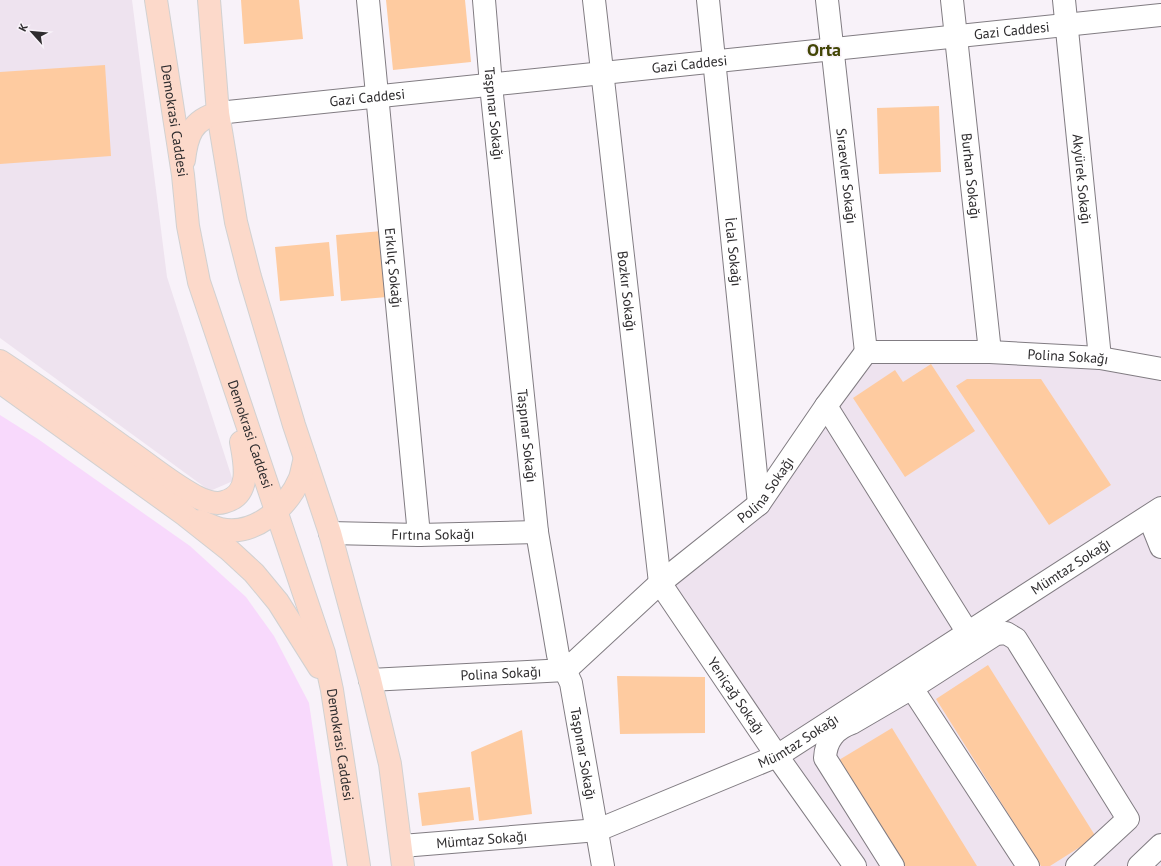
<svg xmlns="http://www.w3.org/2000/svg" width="1161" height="866" viewBox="0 0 1161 866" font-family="'PT Sans',sans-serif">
  <rect width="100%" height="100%" fill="#f8f2f9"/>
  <!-- built -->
  <path fill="#eee3ef" d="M0,0H132L167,277L233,481L210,491L0,338Z
    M860,352L1103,364L1161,379V866H840L651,581L755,498Z"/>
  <!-- green -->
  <path fill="#f8d9fc" d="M0,415L38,439L190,546L246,597L274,636L309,703L333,866H0Z"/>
  <!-- building -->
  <path fill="#fecba0" d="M241,0H299L303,39L244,44Z
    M386,0H465L471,62L393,70Z
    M105,65L111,156L0,164V72Z
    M939,106L941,172L879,174L877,108Z
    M382,231L387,297L341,301L336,235Z
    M329,242L334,296L280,301L275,247Z
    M931,364L975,431L905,477L853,398L895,370L903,382Z
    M967,379H1041L1111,485L1049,525L956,386Z
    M988,665L1096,837L1050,866H1041L936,699Z
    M617,676L705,677V733L620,734Z
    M892,728L977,866H905L839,760Z
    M522,730L532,814L479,821L471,752Z
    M470,787L474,820L422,826L418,793Z"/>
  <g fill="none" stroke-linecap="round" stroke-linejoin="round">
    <defs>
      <g id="minor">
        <path id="s1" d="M368,0L419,535"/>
        <path id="s2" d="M484,0L491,85L537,532L558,655L571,683L603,866"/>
        <path id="s3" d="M594,0L660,583L777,756L855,866"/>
        <path id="s4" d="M708,0L759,504"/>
        <path id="s5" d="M827,0L866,352"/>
        <path id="s6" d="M952,0L990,352"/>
        <path id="s7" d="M1064,0L1100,358"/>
        <path id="s8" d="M218,113L1161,15"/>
        <path d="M826,406L968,633"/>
        <path d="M1149,517L1161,547"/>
        <path id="s9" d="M330,533L419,535L537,532"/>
        <path d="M904,676L1028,866"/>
        <path id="s10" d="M370,680L566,670L660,583L759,504L826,406L866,352H990L1100,358L1161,369"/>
        <path id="s11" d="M402,846L598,830L777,756L1161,508"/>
        <path d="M893,866L825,758C826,740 835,729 852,723L912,688L996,634L1006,633L1016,639L1128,819L1077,866"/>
        <path d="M1139,866L1161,845"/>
      </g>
      <g id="major">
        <path id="s12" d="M156,0L183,175L188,226L199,282L324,653L332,690L359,866"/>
        <path d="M209,0L218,113L236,222L250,277L294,425L330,533L370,680L390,764L403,866"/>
        <path d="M184,160C187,135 192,120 218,113"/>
        <path d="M0,361C41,388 82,417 122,446C146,462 169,482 195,496C202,500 215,505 224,502C252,495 245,463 241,442"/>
        <path d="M0,382L185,515L228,549L254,573L278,602L319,667"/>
        <path d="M200,521C207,524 214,527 220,529C254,537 288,507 300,478C302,472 303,464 305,458"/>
      </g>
    </defs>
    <!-- minor casing -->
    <use href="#minor" stroke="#817c82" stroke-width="24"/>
    <!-- major casing -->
    <use href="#major" stroke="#d1d1d1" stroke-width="24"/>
    <!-- minor -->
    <use href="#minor" stroke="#fff" stroke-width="22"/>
    <!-- major -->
    <use href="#major" stroke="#fcd9ca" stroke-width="22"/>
  </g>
  <g text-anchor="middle" stroke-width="3" stroke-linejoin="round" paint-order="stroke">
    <!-- street labels -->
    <g font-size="14" fill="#2e2c2e" stroke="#f8f2f9">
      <text dy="5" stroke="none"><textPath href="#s8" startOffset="798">Gazi Caddesi</textPath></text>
      <text dy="5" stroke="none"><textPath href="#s8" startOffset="474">Gazi Caddesi</textPath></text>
      <text dy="5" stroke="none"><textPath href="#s8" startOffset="150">Gazi Caddesi</textPath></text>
      <text dy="5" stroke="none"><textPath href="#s2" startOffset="114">Taşpınar Sokağı</textPath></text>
      <text dy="5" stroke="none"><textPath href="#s12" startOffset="122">Demokrasi Caddesi</textPath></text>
      <text dy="5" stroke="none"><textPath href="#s5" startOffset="177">Sıraevler Sokağı</textPath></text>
      <text dy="5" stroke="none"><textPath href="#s6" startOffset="177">Burhan Sokağı</textPath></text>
      <text dy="5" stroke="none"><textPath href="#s7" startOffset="180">Akyürek Sokağı</textPath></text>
      <text dy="5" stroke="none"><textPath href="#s4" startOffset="253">İclal Sokağı</textPath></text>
      <text dy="5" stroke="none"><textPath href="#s1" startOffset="269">Erkılıç Sokağı</textPath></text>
      <text dy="5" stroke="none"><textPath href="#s3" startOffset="293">Bozkır Sokağı</textPath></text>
      <text dy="5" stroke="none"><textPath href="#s10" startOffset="839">Polina Sokağı</textPath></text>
      <text dy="5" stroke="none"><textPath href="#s12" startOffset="446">Demokrasi Caddesi</textPath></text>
      <text dy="5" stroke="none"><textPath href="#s2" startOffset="438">Taşpınar Sokağı</textPath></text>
      <text dy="5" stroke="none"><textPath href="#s10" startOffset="466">Polina Sokağı</textPath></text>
      <text dy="5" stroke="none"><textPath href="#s9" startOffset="103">Fırtına Sokağı</textPath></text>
      <text dy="5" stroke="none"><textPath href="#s11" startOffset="740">Mümtaz Sokağı</textPath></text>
      <text dy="5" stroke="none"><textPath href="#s10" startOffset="131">Polina Sokağı</textPath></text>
      <text dy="5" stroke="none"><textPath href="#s3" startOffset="723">Yeniçağ Sokağı</textPath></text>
      <text dy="5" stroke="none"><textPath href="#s11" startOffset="416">Mümtaz Sokağı</textPath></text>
      <text dy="5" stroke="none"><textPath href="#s12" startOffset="770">Demokrasi Caddesi</textPath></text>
      <text dy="5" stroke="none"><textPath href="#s2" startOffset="762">Taşpınar Sokağı</textPath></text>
      <text dy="5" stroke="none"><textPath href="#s11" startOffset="80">Mümtaz Sokağı</textPath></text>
    </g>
    <!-- district labels -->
    <g font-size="18" font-weight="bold" fill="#424505" stroke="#f8f2f9">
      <text x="824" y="56">Orta</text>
    </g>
  </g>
  <!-- north arrow -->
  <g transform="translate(32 32) rotate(297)" stroke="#f8f2f9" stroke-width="3" paint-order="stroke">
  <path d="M0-3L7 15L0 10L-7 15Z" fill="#2e2c2e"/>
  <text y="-6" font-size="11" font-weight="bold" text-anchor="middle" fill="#2e2c2e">K</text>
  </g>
</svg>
